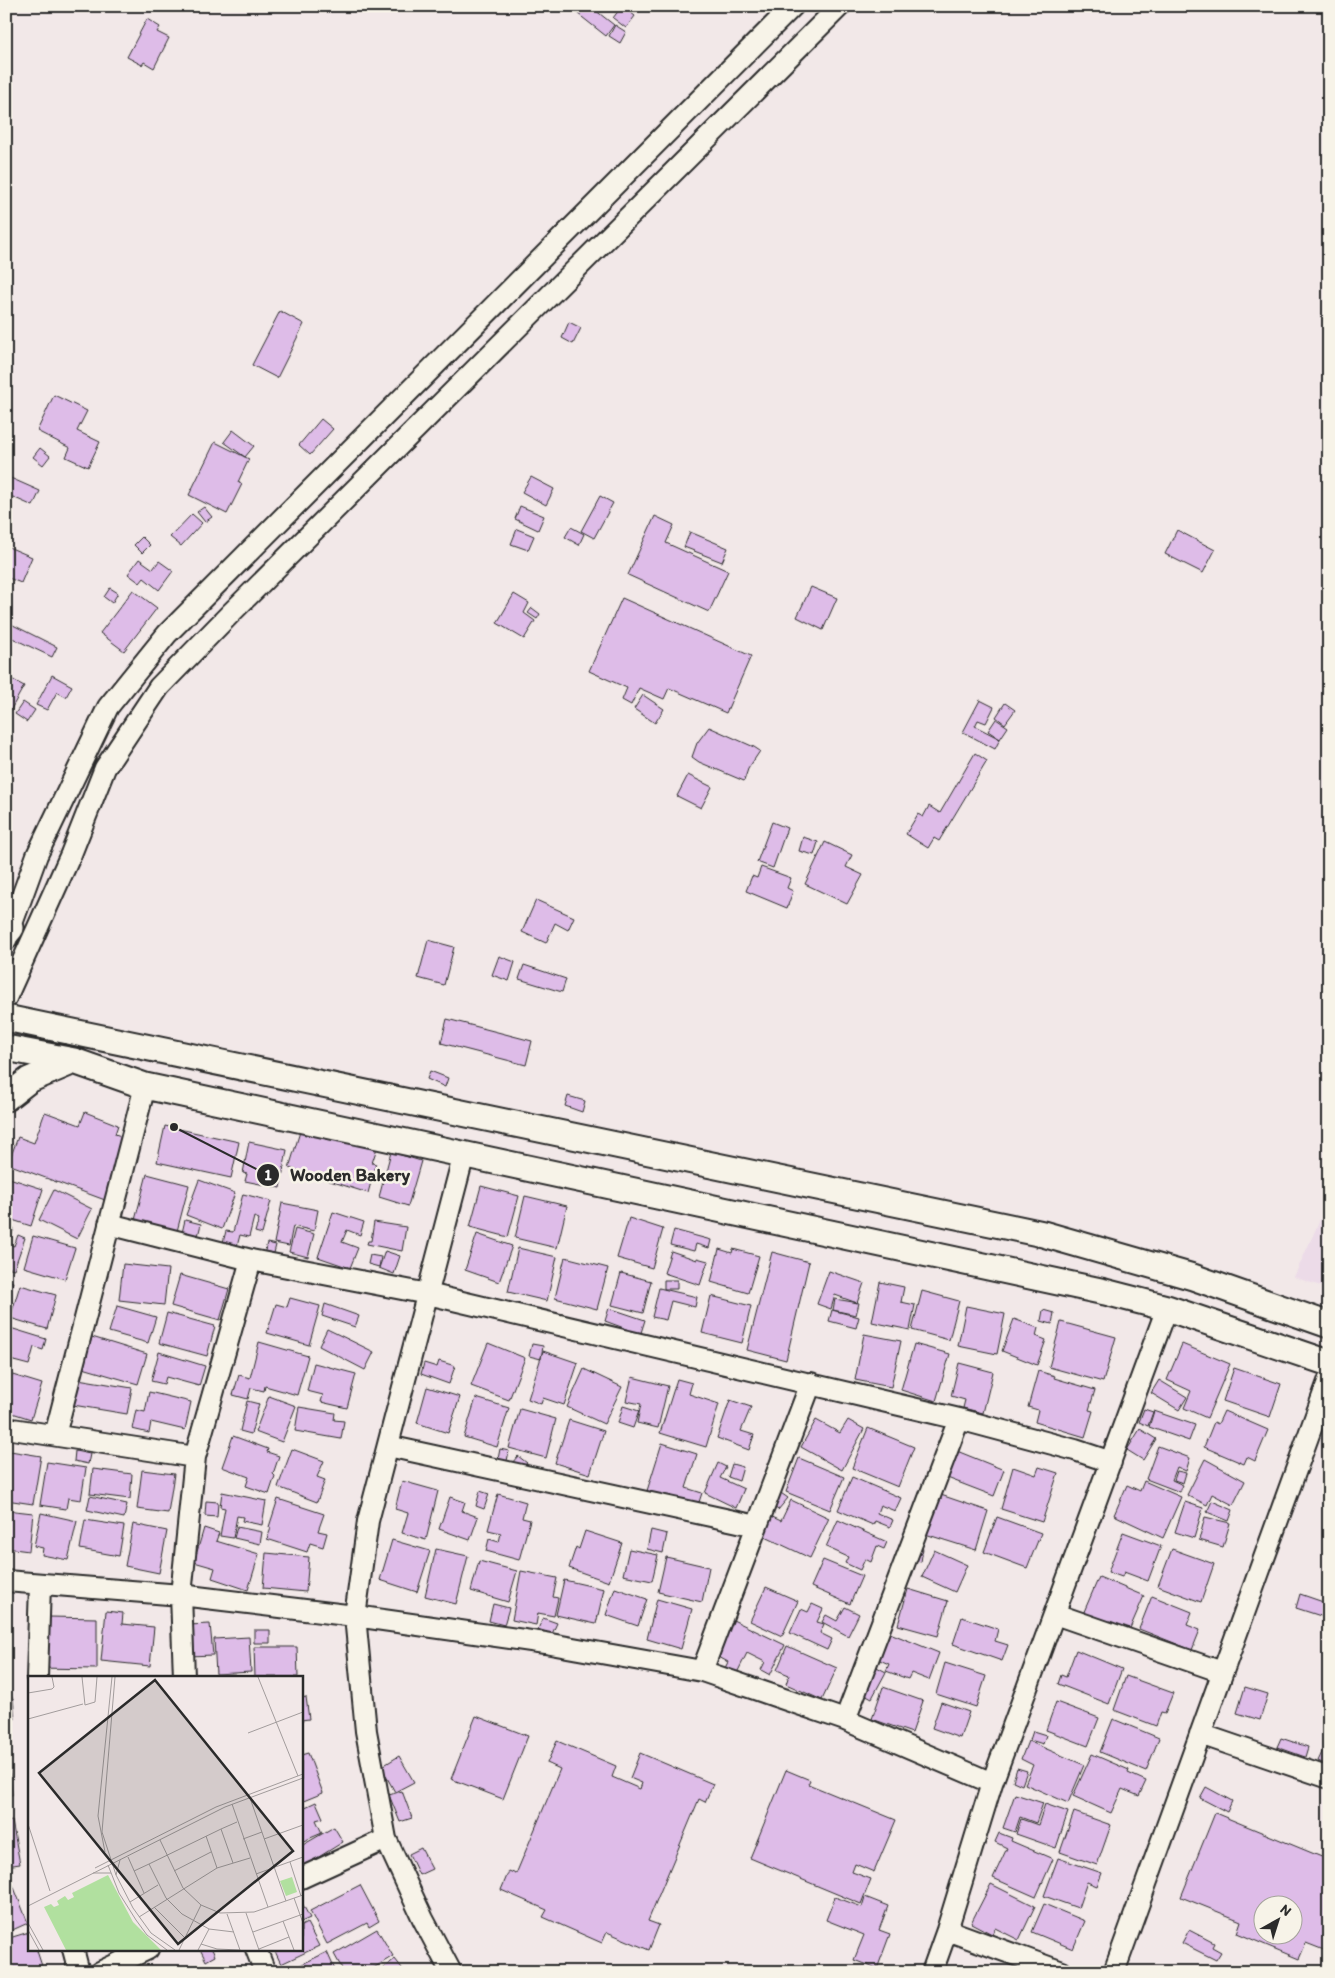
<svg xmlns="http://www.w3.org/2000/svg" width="1335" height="1978" viewBox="0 0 1335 1978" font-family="Itim,sans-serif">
  <rect width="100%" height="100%" fill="#f2e8e8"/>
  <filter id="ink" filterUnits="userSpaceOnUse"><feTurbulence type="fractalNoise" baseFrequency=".02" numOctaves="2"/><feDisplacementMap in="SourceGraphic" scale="10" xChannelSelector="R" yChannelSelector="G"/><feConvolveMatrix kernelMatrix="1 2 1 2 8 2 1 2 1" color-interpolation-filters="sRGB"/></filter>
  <g filter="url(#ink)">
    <!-- built -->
    <path fill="#ecdbe8" d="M1329,1200V1289L1294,1277Z"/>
    <!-- building -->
    <path fill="#debce8" stroke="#2b2b2b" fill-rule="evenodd" d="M568,6H590L614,25L606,36Z
      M622,6L635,16L626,28L613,18Z
      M627,6H642L636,13Z
      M147,19L160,27L157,32L169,38L154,68L144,62L142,65L127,57Z
      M615,25L626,32L620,43L609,36Z
      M280,311L304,324L277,378L252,365Z
      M569,322L581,328L573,344L562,338Z
      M54,395L87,411L77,431L100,442L88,467L66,457L70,448L37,431Z
      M321,419L333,429L310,455L299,445Z
      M233,430L254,446L245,457L224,442Z
      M215,442L249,459L238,482L242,484L227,514L189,495Z
      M40,448L50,456L43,465L33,457Z
      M6,476L40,491L33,506L6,494Z
      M531,477L554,489L546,505L522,492Z
      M600,496L613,503L594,538L581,531Z
      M520,506L544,516L538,530L515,519Z
      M204,507L212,517L205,522L197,512Z
      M192,514L202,523L181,546L170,537Z
      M655,516L674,525L666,543L728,571L709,612L628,575Z
      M571,527L584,534L579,545L565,537Z
      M517,529L534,536L528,550L511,544Z
      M1177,530L1215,550L1203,573L1165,554Z
      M690,532L728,548L722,562L684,547Z
      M142,537L150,545L142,553L134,545Z
      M6,546L32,557L21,583L6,577Z
      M139,559L153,569L159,561L173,571L159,590L144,578L140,583L128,574Z
      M811,587L837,598L823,630L797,617Z
      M110,588L118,593L112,603L104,597Z
      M133,590L157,608L124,651L100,633Z
      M514,594L529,603L524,613L535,621L524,639L497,623Z
      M622,598L751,656L726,713L669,688L664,699L639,688L631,705L622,700L627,688L589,671Z
      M532,608L540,614L537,619L528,613Z
      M6,617L11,619L9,623L57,647L52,657L6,635Z
      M52,675L72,686L66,697L57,692L47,710L36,705Z
      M6,676L24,686L10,711L6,709Z
      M643,695L664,709L655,723L634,709Z
      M980,700L994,707L986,723L978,720L975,726L1000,739L995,749L963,732Z
      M23,702L35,710L27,722L15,714Z
      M1005,703L1015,710L1005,724L996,717Z
      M996,719L1008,727L1000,739L988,731Z
      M709,727L754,747L760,751L748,769L744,781L699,762L692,757L697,743Z
      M975,753L987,761L939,841L934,838L928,848L906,834L918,814L923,817L929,806L940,813Z
      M688,775L712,787L701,808L677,796Z
      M772,822L787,828L773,868L757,862Z
      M803,837L818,842L814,855L799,851Z
      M825,842L852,855L846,867L863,875L847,904L805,884Z
      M761,867L791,878L787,888L793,891L787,908L746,891L752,876L757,878Z
      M536,900L574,917L568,930L555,923L546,943L522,932Z
      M428,940L454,947L444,985L418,978Z
      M499,956L515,962L509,981L492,975Z
      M524,965L566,979L562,992L519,979Z
      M447,1019L532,1041L526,1065L441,1043Z
      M430,1071L448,1078L445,1087L427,1079Z
      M568,1096L585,1101L582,1112L565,1106Z
      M45,1112L80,1125L85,1112L118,1125L115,1134L127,1138L105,1200L8,1164L18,1137L34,1143Z
      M302,1125L377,1148L372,1163L376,1164L368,1193L289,1168Z
      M165,1126L239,1142L231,1178L157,1162Z
      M249,1142L287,1150L280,1188L245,1181L247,1174L243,1173Z
      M391,1152L421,1161L408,1206L379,1197Z
      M147,1174L189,1185L176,1235L134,1224Z
      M6,1177L43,1189L31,1226L6,1218Z
      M199,1180L235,1193L222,1229L186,1215Z
      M481,1186L519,1196L508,1237L470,1227Z
      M54,1190L92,1209L77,1239L39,1220Z
      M243,1194L271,1201L262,1234L255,1232L259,1219L254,1217L249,1237L240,1235L236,1250L222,1246L226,1231L233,1232Z
      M525,1196L567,1206L557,1248L515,1238Z
      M282,1203L318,1210L314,1231L293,1226L289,1246L274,1243Z
      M333,1212L364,1222L360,1235L347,1230L342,1242L358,1248L350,1268L318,1257Z
      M629,1218L663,1229L652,1268L617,1258Z
      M185,1220L201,1224L197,1240L181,1237Z
      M374,1222L406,1227L402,1251L367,1244L368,1241H371Z
      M6,1226L14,1228L9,1243H6Z
      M295,1229L314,1234L308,1257L289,1252Z
      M674,1230L711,1240L709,1248L696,1244L694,1251L670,1245Z
      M477,1234L512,1246L499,1282L465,1270Z
      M18,1235L25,1238L14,1269L6,1267V1243L14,1246Z
      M33,1236L75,1248L65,1279L24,1267Z
      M267,1243L276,1245L273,1257L264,1254Z
      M518,1248L557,1257L547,1301L508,1292Z
      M719,1249L732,1253L733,1249L759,1256L748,1293L711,1282Z
      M385,1251L400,1256L394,1274L379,1268Z
      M671,1251L697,1260V1258L708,1261L700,1285L664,1273Z
      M772,1252L809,1262L786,1360L747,1350Z
      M370,1255L381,1257L379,1267L368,1264Z
      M565,1257L608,1268L597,1309L555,1298Z
      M123,1264L168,1269L164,1305L119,1300Z
      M829,1271L864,1283L857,1303L835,1295L831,1309L817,1304Z
      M621,1273L651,1281L643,1313L612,1305Z
      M180,1275L229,1289L220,1320L171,1306Z
      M6,1280L13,1282L6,1302Z
      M664,1280H677V1289H664Z
      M880,1282L904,1287L901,1302L915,1305L910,1330L872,1322Z
      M20,1285L56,1295L47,1329L10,1318Z
      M659,1288L697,1297L695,1307L671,1301L666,1320L652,1317Z
      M922,1291L959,1301L949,1340L912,1330Z
      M711,1296L751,1306L742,1343L702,1333Z
      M290,1298L320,1306L309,1345L267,1333L276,1304L287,1307Z
      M835,1299L859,1303L856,1315L833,1310Z
      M325,1304L359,1316L355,1327L322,1316Z
      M117,1306L156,1317L148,1343L109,1332Z
      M966,1306L1005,1314L997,1354L958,1346Z
      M609,1308L645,1320L639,1339L623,1334L624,1328L605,1321Z
      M832,1310L859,1317L856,1328L829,1321Z
      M1043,1310L1054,1313L1052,1324L1041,1321Z
      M167,1313L215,1326L207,1356L159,1343Z
      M1014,1319L1038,1328L1036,1336L1046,1340L1037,1365L1002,1351Z
      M1061,1322L1116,1337L1103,1382L1049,1367Z
      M7,1327L46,1339L43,1350L34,1347L29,1365L6,1359Z
      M327,1329L374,1352L365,1370L319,1346Z
      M864,1334L901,1341L891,1387L855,1380Z
      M92,1337L147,1354L138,1384L83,1368Z
      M259,1342L308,1356L297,1395L265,1386L264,1391L251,1388L248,1399L233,1395L239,1375L250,1378Z
      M488,1343L525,1358L509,1400L471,1386Z
      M532,1344L543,1346L541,1359L529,1356Z
      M914,1344L950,1354L936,1401L901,1390Z
      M1182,1344L1230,1364L1207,1418L1184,1408L1191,1391L1167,1380Z
      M543,1351L578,1363L564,1405L543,1398L541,1404L528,1399Z
      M159,1352L205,1366L199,1386L166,1377L164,1384L151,1381Z
      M439,1361L455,1366L449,1384L421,1374L424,1363L437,1367Z
      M314,1363L356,1374L347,1408L321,1402L323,1395L307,1391Z
      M959,1363L993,1372L983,1413L963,1408L965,1400L951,1396Z
      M1234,1368L1281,1384L1270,1417L1223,1401Z
      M584,1369L622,1387L604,1424L567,1407Z
      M1038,1371L1055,1376L1054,1378L1095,1390L1089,1410L1093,1411L1085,1437L1035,1422L1038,1410L1028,1407Z
      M6,1373L42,1384L31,1419L6,1411Z
      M632,1377L668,1386L658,1428L637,1423L641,1404L626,1401Z
      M78,1379L132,1388L127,1414L73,1405Z
      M677,1379L692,1383L689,1394L719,1404L706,1447L660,1433Z
      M1159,1380L1187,1397L1179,1410L1151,1393Z
      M427,1387L460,1397L448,1433L417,1423Z
      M149,1392L191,1402L185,1430L151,1422L149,1433L132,1429L136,1410L145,1412Z
      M269,1396L296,1406L282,1442L255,1432Z
      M476,1398L509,1408L497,1447L464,1437Z
      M730,1400L751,1407L741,1431L754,1435L749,1450L717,1438Z
      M247,1401L259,1404L251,1434L240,1431Z
      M623,1406L639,1411L633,1428L618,1423Z
      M299,1407L335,1413L334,1420L344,1421L341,1439L295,1431Z
      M520,1409L556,1419L546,1458L509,1448Z
      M1144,1409L1153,1412L1148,1426L1139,1422Z
      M1154,1411L1195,1425L1189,1441L1149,1427Z
      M1224,1411L1268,1430L1255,1461L1247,1457L1244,1464L1204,1447L1214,1422L1218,1424Z
      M569,1420L604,1431L590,1474L555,1463Z
      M816,1420L840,1433L848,1420L864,1429L842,1470L801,1447Z
      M868,1428L914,1447L898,1487L852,1468Z
      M1140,1429L1156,1439L1143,1460L1127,1450Z
      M233,1436L268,1449L267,1452L279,1456L273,1474L275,1476L269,1494L246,1486L249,1477L222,1467Z
      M662,1443L697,1454L686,1488L702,1493L699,1502L714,1506L712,1514L646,1494Z
      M1158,1446L1190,1458L1186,1471L1177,1467L1172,1480L1183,1485L1180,1492L1146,1479Z
      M292,1449L324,1461L317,1477L325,1480L317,1502L278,1487Z
      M500,1449L509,1451L507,1461L498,1459Z
      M952,1449L1004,1470L994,1496L942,1476Z
      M10,1451L41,1456L33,1504L6,1500V1475Z
      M75,1451L90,1454L88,1464L74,1461Z
      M518,1456L527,1463L520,1472L511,1464Z
      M799,1458L844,1477L830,1510L786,1492Z
      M1205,1459L1245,1481L1233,1505L1212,1494L1207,1505L1187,1495Z
      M47,1462L86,1468L81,1500L68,1498L66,1509L40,1505Z
      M718,1463L726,1467L720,1478L744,1489L736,1508L705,1493Z
      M732,1464L743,1467L739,1481L728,1477Z
      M1013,1467L1036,1475L1039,1467L1058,1473L1042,1522L1001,1509Z
      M93,1469L132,1474L130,1499L90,1494Z
      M142,1470L174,1474L168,1513L137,1509Z
      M1177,1471L1186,1473L1183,1483L1174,1480Z
      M852,1477L901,1498L895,1511L880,1505L877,1513L893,1520L890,1527L875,1521L873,1525L838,1510Z
      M402,1481L438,1491L426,1540L402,1533L408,1513L395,1509Z
      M1144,1481L1181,1497L1163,1538L1114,1515L1127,1485L1140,1491Z
      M480,1491L489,1494L484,1509L476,1506Z
      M778,1491L788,1498L778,1510L769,1503Z
      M222,1492L266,1501L262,1525L242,1521L243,1517L237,1516L233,1538L220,1536L225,1508L220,1507Z
      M935,1493L988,1511L976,1550L922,1533Z
      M498,1494L526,1502L522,1518L530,1520L519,1560L486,1551L489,1539L499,1542L501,1533L488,1530Z
      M90,1496L127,1504L124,1518L87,1510Z
      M450,1497L465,1502L462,1511L478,1517L470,1540L439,1529Z
      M278,1499L324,1514L318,1531L327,1533L323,1547L310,1543L307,1552L267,1539L271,1528L269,1527Z
      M791,1500L829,1518L810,1558L757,1533L766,1514L781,1521Z
      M206,1501L218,1502L217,1517L205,1516Z
      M1212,1501L1233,1510L1229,1521L1207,1512Z
      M1185,1502L1203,1508L1194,1538L1175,1532Z
      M6,1510L33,1513L29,1551L6,1548Z
      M41,1513L77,1521L68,1560L42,1555L43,1548L34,1546Z
      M997,1517L1041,1533L1027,1568L984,1552Z
      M1205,1517L1230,1523L1223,1547L1199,1540Z
      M85,1520L124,1526L119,1556L80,1549Z
      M838,1520L887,1542L884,1549L877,1546L871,1562L865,1559L860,1570L845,1563L848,1557L826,1547Z
      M133,1524L167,1531L159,1573L125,1566Z
      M237,1527L262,1532L260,1544L234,1538Z
      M204,1528L219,1533L216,1541L259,1554L248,1590L212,1578L215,1568L194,1562Z
      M651,1530L667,1534L663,1553L647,1549Z
      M585,1531L622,1543L609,1582L569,1568L576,1547L579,1549Z
      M1123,1532L1161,1546L1148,1581L1124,1572L1122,1577L1108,1572Z
      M392,1540L430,1551L417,1592L380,1580Z
      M913,1545L923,1548L921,1562L910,1560Z
      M436,1549L468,1556L456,1604L425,1596Z
      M629,1549L658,1555L652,1581L623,1575Z
      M1172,1549L1214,1564L1201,1602L1158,1586Z
      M934,1550L967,1565L955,1592L922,1577Z
      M266,1553L309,1557L306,1592L263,1588Z
      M666,1557L709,1567L702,1602L658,1592Z
      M823,1560L862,1576L850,1604L811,1587Z
      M479,1561L517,1571L508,1602L471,1591Z
      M521,1571L557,1578L553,1597L558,1598L554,1616L538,1613L536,1625L512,1620Z
      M1099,1577L1144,1596L1128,1633L1083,1614Z
      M564,1580L604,1589L596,1624L556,1615Z
      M766,1587L798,1601L782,1636L750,1621Z
      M615,1588L647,1599L638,1626L606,1615Z
      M908,1589L948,1601L938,1636L898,1625Z
      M1300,1594L1329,1604L1324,1617L1296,1608Z
      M1152,1596L1192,1612L1187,1625L1200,1630L1192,1650L1139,1629Z
      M657,1599L692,1609L681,1649L647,1639Z
      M493,1604L509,1608L504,1625L489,1621Z
      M812,1604L823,1609L817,1622L824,1624L820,1633L832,1639L827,1650L790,1633L801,1609L808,1612Z
      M845,1607L859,1614L848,1636L822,1622L826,1615L837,1621Z
      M106,1611L123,1613L122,1624L154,1627L150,1666L101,1661Z
      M50,1617L97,1618V1669L37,1668L38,1644H49Z
      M962,1617L998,1629L995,1641L1008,1645L1002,1661L953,1644Z
      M543,1618L557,1623L552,1634L538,1629Z
      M733,1620L785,1645L770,1675L761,1670L765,1662L747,1653L736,1675L724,1670L728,1662L715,1655Z
      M210,1624L213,1655L189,1656L188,1625Z
      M254,1630H270V1643H254Z
      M885,1631L939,1653L929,1680L911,1673L908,1679L886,1671L889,1664L875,1658Z
      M249,1637L251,1672L216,1674L214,1639Z
      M787,1646L837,1668L822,1700L786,1684L789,1675L777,1670Z
      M254,1647H297L298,1677H255Z
      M1076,1650L1122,1669L1109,1704L1058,1684L1061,1675L1066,1677Z
      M945,1663L986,1676L976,1707L936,1694Z
      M873,1665L886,1672L872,1698L859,1691Z
      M1126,1676L1173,1693L1165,1713L1161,1712L1156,1726L1114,1710Z
      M883,1687L923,1701L912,1733L872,1719Z
      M1245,1687L1268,1694L1260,1720L1237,1713Z
      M306,1697L309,1719L301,1720V1698Z
      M6,1698H13L15,1719H6Z
      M941,1702L969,1712L960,1738L932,1728Z
      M1056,1702L1099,1718L1088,1746L1046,1730Z
      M476,1716L528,1736L503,1799L451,1779Z
      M1113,1719L1159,1738L1146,1771L1100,1752Z
      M1033,1731L1046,1735L1043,1744L1030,1740Z
      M1281,1738L1308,1747L1305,1757L1277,1747Z
      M557,1741L616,1766L612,1777L640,1789L642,1783L630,1778L640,1753L713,1784L705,1802L699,1799L648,1921L659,1925L649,1950L607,1932L602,1943L543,1917L547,1910L501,1890L509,1871L516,1874L560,1769L547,1763Z
      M1028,1741L1084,1765L1068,1803L1025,1784L1033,1765L1021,1759Z
      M1326,1744L1329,1746V1766L1318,1761Z
      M308,1753L323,1793L301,1802V1755Z
      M1092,1754L1129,1770L1128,1773L1146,1781L1139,1796L1122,1789L1111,1813L1073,1796Z
      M399,1756L414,1782L395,1792L381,1767Z
      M6,1757H9L12,1795H6Z
      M1017,1768L1027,1771L1022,1785L1013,1781Z
      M786,1770L810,1780L808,1784L896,1820L874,1872L855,1864L852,1872L871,1879L861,1904L750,1858Z
      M1206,1787L1232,1801L1227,1812L1200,1798Z
      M402,1791L412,1818L400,1822L389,1795Z
      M1015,1794L1043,1803L1036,1823L1020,1817L1015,1832L1003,1828Z
      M316,1802L323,1818L316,1820L322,1833L301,1842V1809Z
      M1045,1804L1068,1812L1056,1848L1016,1834L1021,1819L1038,1825Z
      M1074,1812L1111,1825L1097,1865L1060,1852Z
      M1215,1813L1329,1860V1952L1306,1943L1299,1959L1237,1933L1241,1921L1181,1897ZM1262,1906H1292V1936H1262Z
      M12,1821L20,1864L6,1866V1822Z
      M334,1827L343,1842L301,1868V1846Z
      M999,1833L1012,1838L1011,1841L1053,1859L1036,1897L993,1878L1007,1848L995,1842Z
      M421,1848L432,1869L419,1875L409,1854Z
      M1058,1858L1102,1873L1097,1886L1087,1882L1078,1908L1044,1896Z
      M991,1884L1035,1906L1019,1940L995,1928L992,1934L971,1923Z
      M13,1885L28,1923L8,1932L6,1927V1887Z
      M360,1885L379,1921L369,1927L367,1923L327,1944L310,1911Z
      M835,1897L862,1907L865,1897L888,1906L879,1930L890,1934L877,1969L854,1960L864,1935L826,1920Z
      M1044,1904L1085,1921L1073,1949L1032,1932Z
      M303,1905L310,1918L301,1922V1906Z
      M307,1923L319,1946L281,1964L274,1949H301V1926Z
      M377,1929L393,1956L367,1972H344L334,1954Z
      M1189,1930L1214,1943L1212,1947L1221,1952L1216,1960L1182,1943Z
      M29,1932V1949H42L37,1951L42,1966L32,1969L33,1972H9L6,1963V1939Z
      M200,1949H212L215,1956L206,1961Z
      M327,1952L336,1972H288V1971Z
      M395,1959L405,1972H384L382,1969Z
      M194,1967L197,1972H184Z"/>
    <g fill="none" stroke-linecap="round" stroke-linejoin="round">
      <defs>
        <path id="minor" d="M6,940L37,855L108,707L167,634L793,6
          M6,998L71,854L105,768L159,687L230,614L840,6
          M109,1224L251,1260
          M959,1419L1075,1450L1111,1462
          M6,1428L195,1457
          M55,1435L145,1086
          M388,1446L757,1526
          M6,1581L181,1595L355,1616L545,1643L702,1671L845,1720L992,1783
          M1055,1614L1222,1672
          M702,1671L811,1383
          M37,1677L40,1585
          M184,1677L181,1595L195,1457L251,1260L428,1294L959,1419L845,1720
          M1200,1734L1329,1778
          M301,1878L386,1839
          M947,1930L1062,1972
          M73,1949L79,1972
          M256,1949L265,1972
          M100,1972L148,1949
          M451,1972L423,1919L386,1839L366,1731L355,1616L368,1521L464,1154
          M932,1972L947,1930L992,1783L1167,1308
          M1114,1972L1329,1379"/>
        <path id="major" d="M6,934L11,928
          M6,1018L1043,1234L1193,1277L1329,1325
          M6,1048L74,1061L145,1086L1105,1292L1167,1308L1329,1363
          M6,1098L29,1080L74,1061"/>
      </defs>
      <!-- minor casing -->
      <use href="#minor" stroke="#2b2b2b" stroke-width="24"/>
      <!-- major casing -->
      <use href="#major" stroke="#2b2b2b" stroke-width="29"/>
      <!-- minor -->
      <use href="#minor" stroke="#f7f3e8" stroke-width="20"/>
      <!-- major -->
      <use href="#major" stroke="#f7f3e8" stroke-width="25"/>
    </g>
  </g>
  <!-- overview -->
  <g transform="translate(28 1676)">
    <rect width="275" height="275" fill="#f2e8e8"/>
    <path d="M80,199L105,246L133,274H38L16,231L23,228L26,231L31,229L29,225L37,220L40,224L46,221L44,217ZM264,201L269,216L258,220L252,205Z" fill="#b1e09f"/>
    <path fill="none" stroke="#a29c9c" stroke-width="1" d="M54,1L57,29L67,26L69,1M87,1L74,156L88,199L105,232L123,257L147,274M230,1L270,100M0,17L24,13L26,11L24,1M0,43L55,28M220,57L275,36M222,122L258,225M204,128L240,231M0,148L22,215M193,153L209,146M178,160L189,192M215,163L234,156M236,163L275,149M132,164L155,212L173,229L192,237L226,236L275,219M77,176L70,140L84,1M100,181L116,217M262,186L273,220M205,187L193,153L121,188L138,222L154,238L181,253L206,256M80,189L91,217L108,244L119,259L139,274M67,192L188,131L275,98M106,195L121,188M146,195L183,176M65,197H83M228,198L275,181M88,199L92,184M266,222L275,247M102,226L130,209M0,230L197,131L275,102M126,231L157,262M218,237L231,274M199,238L212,274M111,241L189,192L222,182M255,245L266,274M0,247L15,274M0,254L11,274M225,256L275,238M173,268L189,273L212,274M231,273L261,261M151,274L173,229M170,274L181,253"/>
    <path fill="#2b2b2b" fill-opacity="0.15" stroke="#2b2b2b" stroke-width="2.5" d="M127,4L265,175L150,268L11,97Z"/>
    <rect width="275" height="275" fill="none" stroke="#2b2b2b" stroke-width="2.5"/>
  </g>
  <!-- callouts -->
  <path fill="none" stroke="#2b2b2b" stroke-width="2" d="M174 1127L268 1175"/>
  <g fill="#2b2b2b" stroke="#f7f3e8" stroke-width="2">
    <circle cx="174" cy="1127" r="5"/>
    <circle cx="268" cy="1175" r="12"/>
  </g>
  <g font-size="15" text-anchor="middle" font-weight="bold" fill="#fff">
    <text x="268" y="1180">1</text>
  </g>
  <g font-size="18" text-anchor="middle" font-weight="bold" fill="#2b2b2b" stroke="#f7f3e8" stroke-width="5" stroke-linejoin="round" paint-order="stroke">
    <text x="350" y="1181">Wooden Bakery</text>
  </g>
  <!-- margin -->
  <rect width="1335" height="1978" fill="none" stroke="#f7f3e8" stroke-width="25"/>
  <rect x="12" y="12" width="1310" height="1953" fill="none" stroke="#2b2b2b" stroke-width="2" filter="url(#ink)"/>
  <!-- north arrow -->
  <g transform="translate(1278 1920) rotate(39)"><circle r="24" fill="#f7f3e8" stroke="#a5a39c"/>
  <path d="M0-4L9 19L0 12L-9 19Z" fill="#2b2b2b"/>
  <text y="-8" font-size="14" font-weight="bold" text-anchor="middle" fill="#2b2b2b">N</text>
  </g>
</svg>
